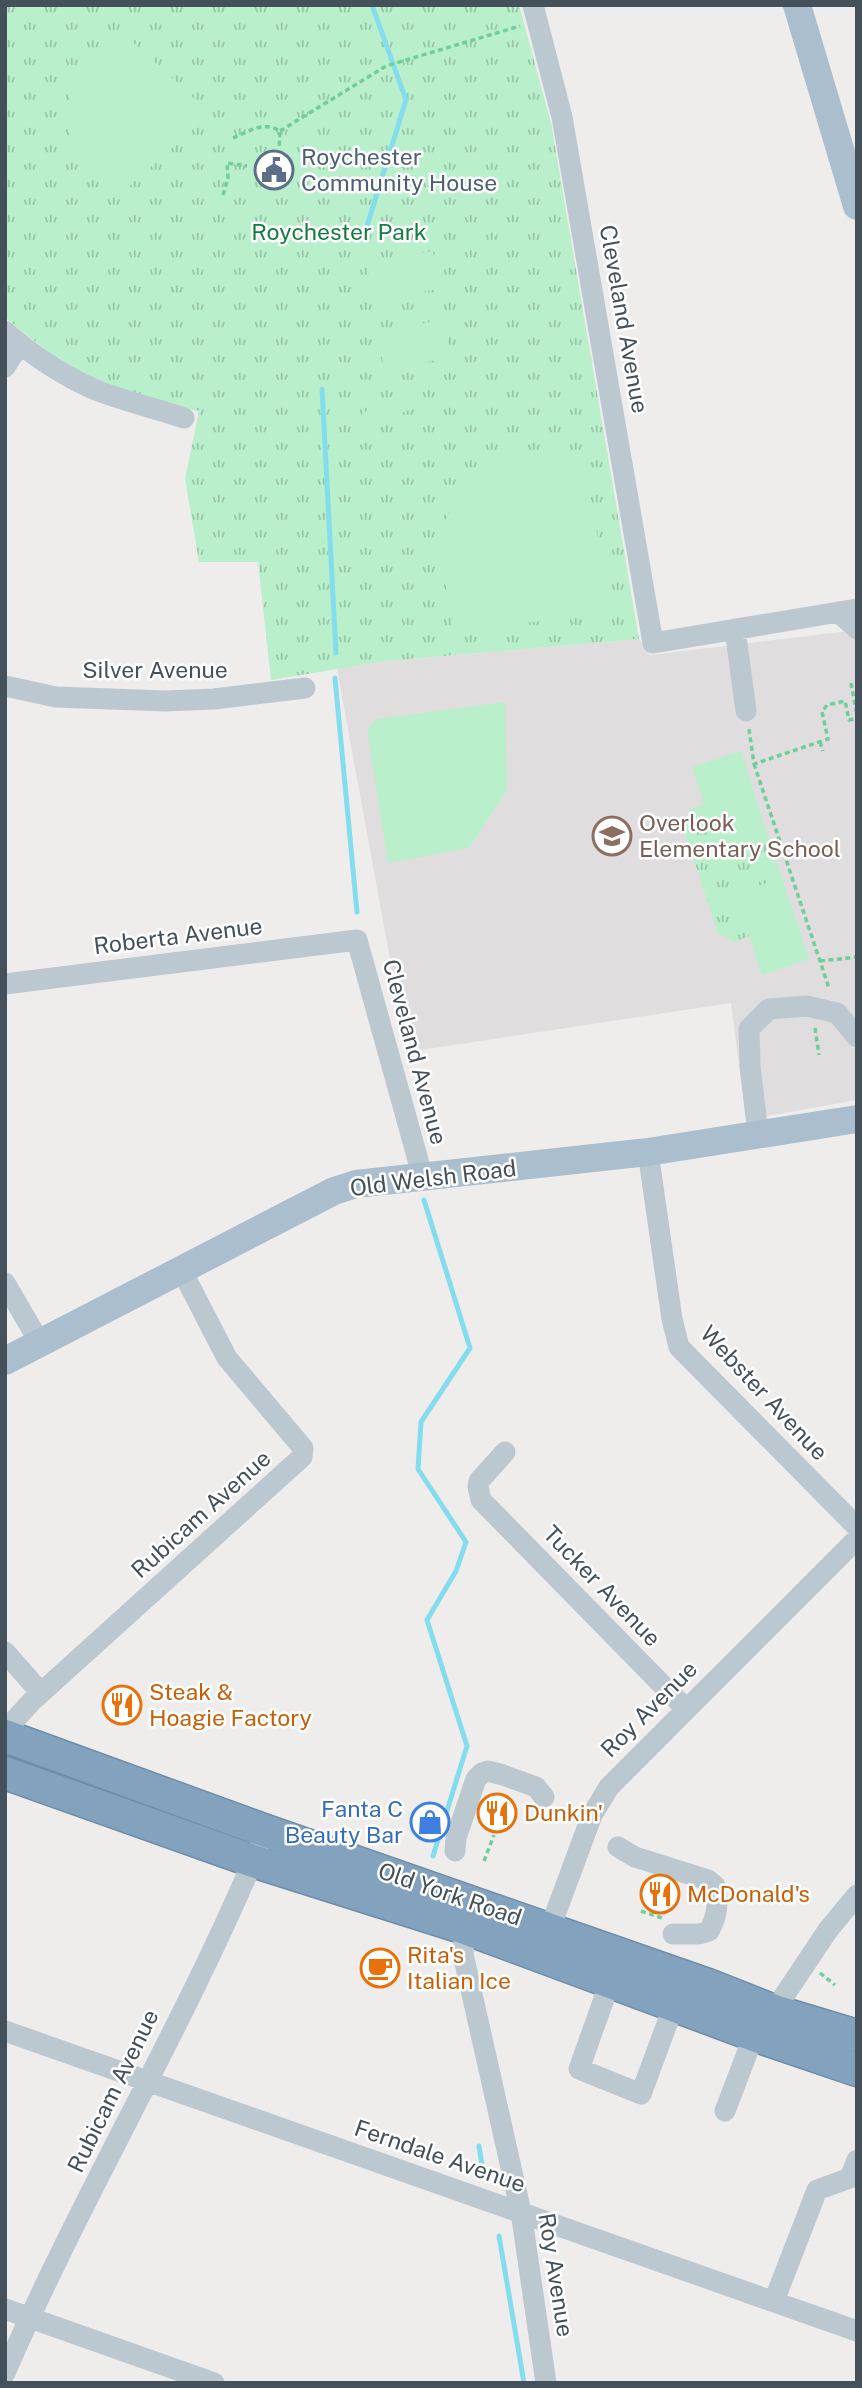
<svg xmlns="http://www.w3.org/2000/svg" width="862" height="2388" viewBox="0 0 862 2388" font-family="'Public Sans',sans-serif">
  <defs>
    <pattern id="park-tufts" width="24" height="20" patternUnits="userSpaceOnUse" patternTransform="scale(1.75)"><rect width="24" height="20" fill="#b9efcb"/><path d="M3 7l-1-3M5 7V3M7 7l1-3M15 17l-1-3M17 17v-4M19 17l1-3" fill="none" stroke="#98c4a8"/></pattern>
  </defs>
  <rect width="100%" height="100%" fill="#efecec"/>
  <!-- education -->
  <path fill="#e0ddde" d="M857,630V1100L746,1120L731,1003L407,1052L337,669L386,661L639,639L650,655Z"/>
  <!-- park -->
  <path fill="url(#park-tufts)" d="M5,5H519L551,123L639,639L386,661L271,680L258,562H199L185,479L199,411C167,405 134,396 104,384C69,371 34,341 5,317Z
    M704,804L718,847L766,831L782,878L736,894L749,936L734,942L718,933L683,827L691,809Z"/>
  <!-- garden -->
  <path fill="#b9efcb" d="M123,33L205,108V119L119,195L78,148L68,128L70,95Z
    M433,251L439,289L373,300L367,262Z
    M444,320L450,358L384,369L377,331Z
    M415,391L421,405L366,427L362,413Z
    M581,452L613,614L452,630L438,530L489,457Z
    M505,702L507,790L469,848L388,863L367,730L377,719Z
    M741,751L766,831L718,847L692,767Z
    M782,878L809,959L762,975L735,894Z"/>
  <g fill="none" stroke-linecap="round" stroke-linejoin="round">
    <!-- stream -->
    <path stroke="#84dded" stroke-width="5" d="M367,226L406,100L372,5
      M322,389L336,653
      M335,678L357,912
      M424,1200L470,1348L421,1422L418,1469L466,1542L456,1571L427,1620L467,1746L433,1856
      M479,2146L483,2172
      M499,2236L524,2383"/>
    <defs>
      <path id="highway" d="M5,1736L266,1831L708,1985L774,2011L857,2036
        M5,1773L253,1861L465,1928L754,2035L857,2070"/>
    </defs>
    <!-- highway casing -->
    <use href="#highway" stroke="#6e8da9" stroke-width="35"/>
    <!-- path -->
    <path stroke="#70ce9a" stroke-width="3.5" stroke-dasharray="5 3.5" stroke-linecap="butt" d="M280,131L386,66L520,26
      M233,138C249,131 264,121 280,131L279,148
      M223,195L228,178L227,163L247,166
      M851,683L857,715
      M749,729L754,764L828,739L822,712L827,705L845,701L849,720L857,718
      M820,742L823,751
      M754,764L829,988
      M820,961L857,957
      M815,1028L819,1055
      M484,1861L494,1835
      M641,1911L662,1918
      M820,1973L835,1985"/>
    <!-- minor -->
    <path stroke="#bcc8cf" stroke-width="21" d="M533,5L562,117L653,643L857,609
      M5,331C30,354 69,380 101,392C128,402 157,409 184,418
      M5,367L19,345
      M838,612L857,629
      M735,629L746,711
      M5,686L56,697L166,701L214,699L305,688
      M5,984L357,940L423,1178
      M758,1133L750,1066L749,1029L769,1009L807,1006L837,1013L857,1037
      M648,1152L672,1319L679,1347L857,1527
      M5,1283L40,1343
      M505,1452L479,1481L478,1487L481,1500L686,1709
      M5,1652L41,1693
      M5,1737L11,1724L32,1701L302,1457L303,1448L227,1358L182,1271
      M618,1847L635,1857L708,1880L715,1886C718,1904 718,1915 709,1931L699,1934H673
      M455,1851L456,1838L476,1779L482,1773L488,1771L503,1775L536,1787L544,1797
      M465,1928L463,1954L521,2212L546,2383
      M546,1939L592,1815L609,1787L857,1539
      M610,1982L579,2069L641,2094L674,2005
      M5,2031L857,2331
      M725,2111L754,2035L774,2011L828,1930L857,1895
      M774,2301L817,2190L850,2178L857,2160
      M5,2309L214,2383
      M5,2373C82,2195 183,2028 258,1849"/>
    <!-- major -->
    <path stroke="#abbecd" stroke-width="28" d="M797,5L857,206
      M5,1361L334,1191L356,1184L648,1152L857,1119"/>
    <!-- highway -->
    <use href="#highway" stroke="#82a2bd" stroke-width="32"/>
  </g>
  <!-- icons -->
  <defs>
    <symbol id="civic-ring" viewBox="-11 -11 22 22"><circle r="9.5" fill="#fff" stroke="#5c6f8a" stroke-width="1.5"/><path d="M-.6-6.5H3V-4.5H.6V-3L4-1V1h2V6H-6V1h2V-1L-.6-3ZM-1.2 2.5V6h2.4V2.5Z" fill="#5c6f8a"/></symbol>
    <symbol id="school-ring" viewBox="-11 -11 22 22"><circle r="9.5" fill="#fff" stroke="#8d6e63" stroke-width="1.5"/><path d="M0-5L7-2L0 1L-7-2ZM-4 1L0 2.5L4 1V4Q0 6-4 4Z" fill="#8d6e63"/></symbol>
    <symbol id="restaurant-ring" viewBox="-11 -11 22 22"><circle r="9.5" fill="#fff" stroke="#e8710a" stroke-width="1.5"/><path d="M-5-6h1v4h1v-4h1v4h1v-4h1v5L-1.5 .5V6h-2V.5L-5-1ZM5-6V6H3V1.5H1.5Q1.5-4 5-6Z" fill="#e8710a"/></symbol>
    <symbol id="shop-ring" viewBox="-11 -11 22 22"><circle r="9.5" fill="#fff" stroke="#3f7fe0" stroke-width="1.5"/><path d="M-5-2.5h2.3a2.7 3.5 0 0 1 5.4 0H5L5.5 6h-11ZM-1.5-2.5h3a1.5 2.3 0 0 0-3 0Z" fill="#3f7fe0"/></symbol>
    <symbol id="cafe-ring" viewBox="-11 -11 22 22"><circle r="9.5" fill="#fff" stroke="#e8710a" stroke-width="1.5"/><path d="M-5.5-4.5H6V0H3Q3 3.5 0 3.5H-2.5Q-5.5 3.5-5.5 0ZM3-3.2v2h1.7v-2ZM-6 4.5H4V6H-6Z" fill="#e8710a"/></symbol>
  </defs>
  <g fill-rule="evenodd">
    <use href="#civic-ring" x="252" y="148" width="44" height="44"/>
    <use href="#school-ring" x="590" y="814" width="44" height="44"/>
    <use href="#restaurant-ring" x="100" y="1683" width="44" height="44"/>
    <use href="#restaurant-ring" x="475" y="1791" width="44" height="44"/>
    <use href="#shop-ring" x="408" y="1800" width="44" height="44"/>
    <use href="#restaurant-ring" x="638" y="1872" width="44" height="44"/>
    <use href="#cafe-ring" x="358" y="1946" width="44" height="44"/>
  </g>
  <g text-anchor="middle" stroke-width="5" stroke-linejoin="round" paint-order="stroke">
    <!-- service labels -->
    <g font-size="23" fill="#4e5e75" stroke="#fff" text-anchor="start">
      <text x="301" y="165">Roychester<tspan x="301" dy="26">Community House</tspan></text>
    </g>
    <!-- park labels -->
    <g font-size="23" fill="#147c42" stroke="#fff">
      <text x="339" y="240">Roychester Park</text>
    </g>
    <!-- street labels -->
    <g font-size="23" fill="#44515a" stroke="#fff">
      <text transform="translate(624 319) rotate(80)" y="8">Cleveland Avenue</text>
      <text x="155" y="678">Silver Avenue</text>
      <text transform="translate(178 936) rotate(-7)" y="8">Roberta Avenue</text>
      <text transform="translate(415 1052) rotate(75)" y="8">Cleveland Avenue</text>
      <text transform="translate(433 1178) rotate(-7)" y="8">Old Welsh Road</text>
      <text transform="translate(764 1393) rotate(47)" y="8">Webster Avenue</text>
      <text transform="translate(201 1514) rotate(-42)" y="8">Rubicam Avenue</text>
      <text transform="translate(602 1586) rotate(46)" y="8">Tucker Avenue</text>
      <text transform="translate(649 1709) rotate(-45)" y="8">Roy Avenue</text>
      <text transform="translate(450 1894) rotate(19)" y="8">Old York Road</text>
      <text transform="translate(113 2091) rotate(-64)" y="8">Rubicam Avenue</text>
      <text transform="translate(440 2156) rotate(19)" y="8">Ferndale Avenue</text>
      <text transform="translate(556 2275) rotate(81)" y="8">Roy Avenue</text>
    </g>
    <!-- education labels -->
    <g font-size="23" fill="#785e54" stroke="#fff" text-anchor="start">
      <text x="639" y="831">Overlook<tspan x="639" dy="26">Elementary School</tspan></text>
    </g>
    <!-- food labels -->
    <g font-size="23" fill="#c56008" stroke="#fff" text-anchor="start">
      <text x="149" y="1700">Steak &amp;<tspan x="149" dy="26">Hoagie Factory</tspan></text>
      <text x="524" y="1821">Dunkin'</text>
      <text x="687" y="1902">McDonald's</text>
      <text x="407" y="1963">Rita's<tspan x="407" dy="26">Italian Ice</tspan></text>
    </g>
    <!-- shop labels -->
    <g font-size="23" fill="#366cbe" stroke="#fff" text-anchor="end">
      <text x="403" y="1817">Fanta C<tspan x="403" dy="26">Beauty Bar</tspan></text>
    </g>
  </g>
  <!-- border -->
  <rect width="862" height="2388" fill="none" stroke="#44515a" stroke-width="14"/>
</svg>
